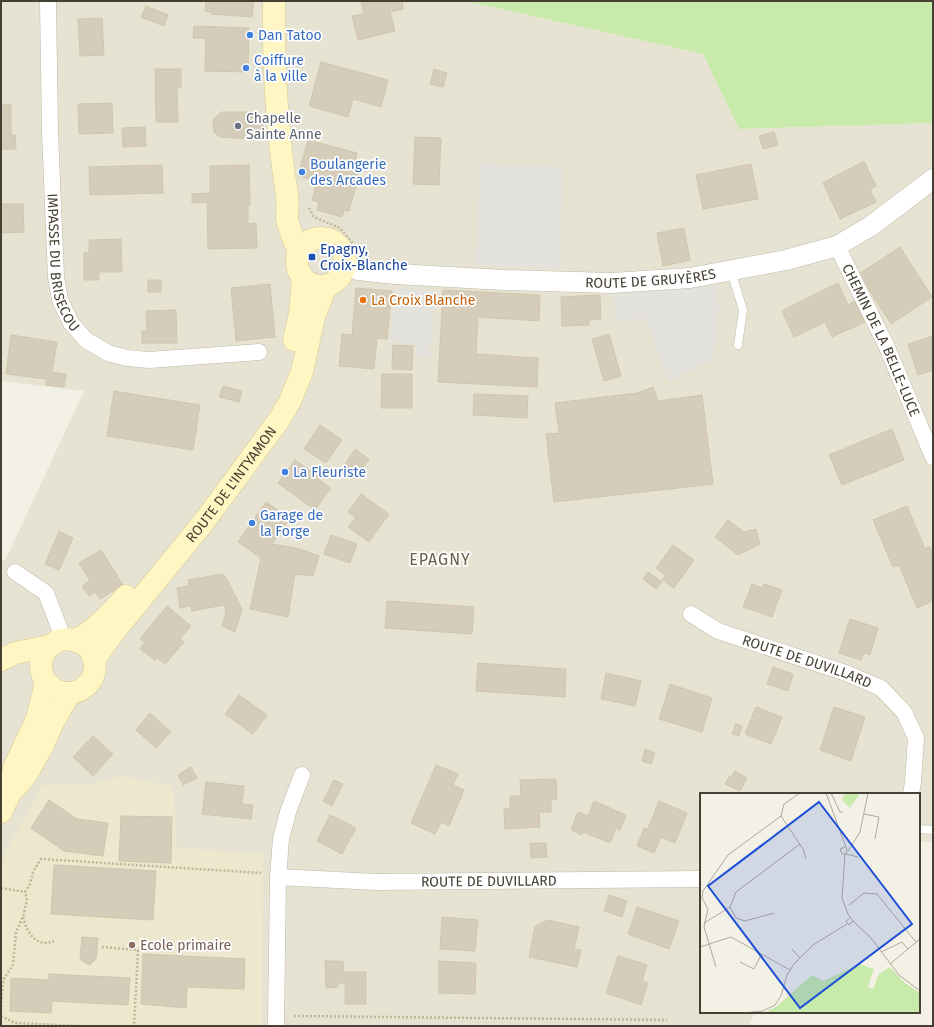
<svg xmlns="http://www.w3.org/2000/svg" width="934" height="1027" viewBox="0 0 934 1027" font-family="'Fira Sans',sans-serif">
  <rect width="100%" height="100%" fill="#f3f0e5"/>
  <!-- residential -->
  <path fill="#e7e3d2" d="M1,1H465L703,54L740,129L933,123V842L919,841V794H701V1012H755L749,1026H1V560L5,561L84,391L1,381Z"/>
  <!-- education -->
  <path fill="#ede7ce" d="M122,776L173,786L177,848L263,854L262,1026H1V865L4,855L43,785H90Z"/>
  <!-- green -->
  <path fill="#c8eaab" d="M465,1H933V123L739,129L703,54Z"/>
  <!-- parking -->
  <path fill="#e4e2dd" d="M480,164L563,167L559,269L476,265Z
    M718,285L719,312L713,359L669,382L645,318L618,321L612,293Z
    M394,288L434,290L430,358L415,357L416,344L390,342Z"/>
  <!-- building -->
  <path fill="#d5cdb9" stroke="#d0c6ac" d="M206,1H254L252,17L211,14L212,12L205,11Z
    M361,1H402L403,9L390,12L395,31L358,40L352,16L364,14Z
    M146,6L168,15L164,26L141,17Z
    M102,18L104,55L80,56L78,19Z
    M194,26L249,28L248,72L205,71L206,38H193Z
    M321,62L388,80L381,107L353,99L348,117L309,106Z
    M155,69H181V88H177L178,122H156Z
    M434,69L447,73L443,87L430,84Z
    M112,103L113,133L79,134L78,104Z
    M1,105H11V135H15L16,149H1Z
    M221,112H255V117H263V135L254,134V139L220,137L214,132L213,120Z
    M145,127L146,146L123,147L122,128Z
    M774,132L778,145L763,149L759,136Z
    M415,137L441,138L439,185L413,184Z
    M308,140L357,153L352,173L359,175L349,211L344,210L342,217L317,210L319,202L312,200L317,181L298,176Z
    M864,161L876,186L870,190L876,202L840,219L823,183Z
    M751,164L758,199L703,209L696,175Z
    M162,165L163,193L90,195L89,167Z
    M249,165L250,205H248V224L256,223L257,248L208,249L207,202L192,203V194L210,193V166Z
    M1,204H23L24,232L1,233Z
    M684,228L690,260L663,266L657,233Z
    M121,239L122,272H99V280H84V253H89V240Z
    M900,247L932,297L891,324L859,274Z
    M148,280H161V292H148Z
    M838,283L848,305L857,300L867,321L832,337L825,322L794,337L782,311Z
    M270,284L275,337L236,341L231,288Z
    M356,288L392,291L387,339L377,338L374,369L339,366L342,334L352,335Z
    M443,290L540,295L539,321L478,317L476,354L538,358L537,387L438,382Z
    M600,295L601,319L589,320V325L562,326L561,297Z
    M176,310L177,343H142V331H147L146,311Z
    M609,334L621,376L604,381L592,339Z
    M11,335L57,342L52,372L66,374L64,387L46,385V379L6,374Z
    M933,336V370L918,375L908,344Z
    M393,345L413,346L412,370L392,369Z
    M382,374H412V408H381Z
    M223,386L242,391L239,402L219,397Z
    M653,387L658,401L702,395L713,484L554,502L546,434L559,433L555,403L637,393Z
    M114,391L200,405L193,450L107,436Z
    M474,394L528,396L527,418L473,415Z
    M320,425L342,440L326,463L304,449Z
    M892,429L904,460L842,485L829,455Z
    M355,449L369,459L356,479L342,469Z
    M295,460L319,477L318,479L331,488L315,510L278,483Z
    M361,494L389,514L369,542L348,527L356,518L348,512Z
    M266,502L290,518L272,544L300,549L319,556L313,576L295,574L288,617L250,609L261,558L238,542Z
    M907,506L925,549L930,547L933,553V601L917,608L899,565L893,567L873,520Z
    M728,520L744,532L756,529L760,544L738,555L715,537Z
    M59,531L73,538L59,570L45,564Z
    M331,535L357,544L350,563L324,554Z
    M673,545L694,560L674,588L662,580L666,575L656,568Z
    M101,550L123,585L100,599L95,592L89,596L82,586L90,581L79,563Z
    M648,572L662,582L656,589L643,579Z
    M222,574L226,577L242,609L235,632L222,626L226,613L224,605L192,611L191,606L180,608L177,588L189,586L188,580Z
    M752,584L762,588L764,584L782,590L772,617L743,607Z
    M387,601L474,607L472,634L385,628Z
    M167,606L191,626L180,639L184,642L165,664L157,658L155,660L140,649L145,643L140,639Z
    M850,619L878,628L870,655L864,653L861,660L839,653Z
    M478,663L566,669L565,697L476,691Z
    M773,667L793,674L788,691L767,684Z
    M606,673L641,681L635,706L601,699Z
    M670,684L712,698L702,732L659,719Z
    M239,695L267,715L253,734L225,714Z
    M756,707L782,717L771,744L745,734Z
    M834,707L865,717L851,761L820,750Z
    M150,713L171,732L156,748L136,730Z
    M736,724L742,726L739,736L732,734Z
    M93,736L113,754L93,776L73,757Z
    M645,749L655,753L651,764L642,761Z
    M436,765L458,774L453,785L464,790L449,826L441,822L435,834L411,823Z
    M191,767L197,778L183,785L178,775Z
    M735,771L747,778L740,791L725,784L729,777H731Z
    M556,779L557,799L551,800V812H539L540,827L505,829L504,809H510V796H521L520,780Z
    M334,780L343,784L332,806L323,801Z
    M206,782L244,786L242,804L253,805L251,819L202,814Z
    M49,800L77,819L108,823L103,856L64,851L31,828Z
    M594,801L626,815L620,830L616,828L610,843L583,832L582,835L571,830L578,812L588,816Z
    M659,801L687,813L675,843L661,837L654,853L637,846L644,828L648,829Z
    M330,815L356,828L342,854L317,841Z
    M121,816L172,817L171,863L119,861Z
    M530,843H546L547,857L531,858Z
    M54,865L156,871L153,920L51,914Z
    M609,895L627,901L622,917L604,911Z
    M637,907L679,921L669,949L628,934Z
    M442,917L478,920L475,951L440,949Z
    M548,920L579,927L574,949L581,950L577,967L529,957L535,926Z
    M82,937L98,938L96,959L90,965L82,961L80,958Z
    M143,954L245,959L244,989L187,987L186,1008L141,1004Z
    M618,956L647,965L642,981L648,983L641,1005L606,993Z
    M325,961H343L344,972H366V1004H345V983H338V987L326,988Z
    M439,961L476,963L475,994L439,993Z
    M49,974L130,978L128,1005L52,1001L51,1013L10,1011L11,978L49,980Z"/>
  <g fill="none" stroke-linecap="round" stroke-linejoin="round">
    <defs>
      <path id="service" d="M731,271L743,310L738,345
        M919,829L933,830"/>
      <g id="minor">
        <path id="s1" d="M48,1L50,132L56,277L60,300L71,323L86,340L108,353L127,358L149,360L259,352"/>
        <path id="s2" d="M837,246L886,345L933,457"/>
        <path d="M15,572L46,593L64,640"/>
        <path id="s3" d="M691,614L718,631L846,673L881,688L904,712L916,738L913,782L911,794"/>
        <path id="s4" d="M278,877L376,882L701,879"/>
        <path d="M276,1026L278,877L281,839L288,812L302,775"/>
      </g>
      <g id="tertiary">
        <path id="s5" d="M345,265L358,270L395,274L504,280L611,283L690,278L786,260L837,246L871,226L933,179"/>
      </g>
      <g id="secondary">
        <path d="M274,1C273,66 277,131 287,195C288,202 287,210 287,217C288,229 294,240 299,251"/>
        <circle cx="321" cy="262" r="24"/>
        <path d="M294,340L300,314L303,279"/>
        <circle cx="68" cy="666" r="27"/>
        <path d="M75,641C95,630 111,613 126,596"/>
        <path d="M1,660L15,653L50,646"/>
        <path id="s6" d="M94,660L113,633L203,523L279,420L290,401L302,372L314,317L326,286"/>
        <path d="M13,790L26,775L42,747L53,722L70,693"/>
        <path d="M1,812L9,795L14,768L37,719L46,683"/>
      </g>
    </defs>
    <!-- service casing -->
    <use href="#service" stroke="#bfb9a7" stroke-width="9"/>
    <!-- minor casing -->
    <use href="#minor" stroke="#bfb9a7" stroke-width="17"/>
    <!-- tertiary casing -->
    <use href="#tertiary" stroke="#bfb9a7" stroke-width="21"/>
    <!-- secondary casing -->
    <use href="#secondary" stroke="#d6ca92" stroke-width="23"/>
    <!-- path -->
    <path stroke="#c1b697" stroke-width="2.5" stroke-dasharray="2 2" stroke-linecap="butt" d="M309,208L314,217L340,228L356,247
      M1,888L25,892
      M25,892L30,884L33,872L41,859L261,873
      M23,917C27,933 36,948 54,941
      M102,947L138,950L134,1026
      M1,1007L3,980L13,965L16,932L23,917L27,900L25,892
      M1,1016L15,1023L78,1026
      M294,1016L667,1020"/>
    <!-- service -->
    <use href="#service" stroke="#fff" stroke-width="8"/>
    <!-- minor -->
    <use href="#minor" stroke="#fff" stroke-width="16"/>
    <!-- tertiary -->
    <use href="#tertiary" stroke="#fff" stroke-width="20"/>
    <!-- secondary -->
    <use href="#secondary" stroke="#fff6c3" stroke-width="22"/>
  </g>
  <!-- markers -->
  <g fill="#3f7fe0" stroke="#fff" stroke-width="1.5">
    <circle cx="250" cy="35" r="4"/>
    <circle cx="246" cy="68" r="4"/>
    <circle cx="302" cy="172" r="4"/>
    <circle cx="285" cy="472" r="4"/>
    <circle cx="252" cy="523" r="4"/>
  </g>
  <circle fill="#6b7280" stroke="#fff" stroke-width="1.5" cx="238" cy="126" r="4"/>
  <rect fill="#1a4fb4" stroke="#fff" stroke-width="1.5" x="308" y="253" width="8" height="8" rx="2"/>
  <circle fill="#e8710a" stroke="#fff" stroke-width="1.5" cx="363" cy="300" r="4"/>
  <circle fill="#8d6e63" stroke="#fff" stroke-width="1.5" cx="132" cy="945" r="4"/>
  <g text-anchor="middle" stroke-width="3.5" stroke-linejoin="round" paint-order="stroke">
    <!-- shop labels -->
    <g font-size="14" fill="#366cbe" stroke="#fff" text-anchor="start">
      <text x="258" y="40">Dan Tatoo</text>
      <text x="254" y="65">Coiffure<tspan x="254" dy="16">à la ville</tspan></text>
      <text x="310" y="169">Boulangerie<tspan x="310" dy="16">des Arcades</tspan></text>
      <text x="293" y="477">La Fleuriste</text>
      <text x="260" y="520">Garage de<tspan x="260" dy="16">la Forge</tspan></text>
    </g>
    <!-- worship labels -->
    <g font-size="14" fill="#5b616d" stroke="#fff" text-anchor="start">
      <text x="246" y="123">Chapelle<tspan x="246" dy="16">Sainte Anne</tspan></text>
    </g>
    <!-- transit labels -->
    <g font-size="14" fill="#164399" stroke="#fff" text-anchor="start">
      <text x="320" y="254">Epagny,<tspan x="320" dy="16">Croix-Blanche</tspan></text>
    </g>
    <!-- street labels -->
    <g font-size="14" fill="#464034" stroke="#fff">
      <text dy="5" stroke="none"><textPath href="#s1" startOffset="263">IMPASSE DU BRISECOU</textPath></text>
      <text dy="5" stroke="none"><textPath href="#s5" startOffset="307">ROUTE DE GRUYÈRES</textPath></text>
      <text dy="5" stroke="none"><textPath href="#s2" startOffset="104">CHEMIN DE LA BELLE-LUCE</textPath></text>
      <text dy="5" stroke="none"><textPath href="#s6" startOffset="223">ROUTE DE L'INTYAMON</textPath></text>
      <text dy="5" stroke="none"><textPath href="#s3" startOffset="126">ROUTE DE DUVILLARD</textPath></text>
      <text dy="5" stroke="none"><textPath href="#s4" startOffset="211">ROUTE DE DUVILLARD</textPath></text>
    </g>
    <!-- food labels -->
    <g font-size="14" fill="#c56008" stroke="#fff" text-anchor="start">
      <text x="371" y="305">La Croix Blanche</text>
    </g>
    <!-- education labels -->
    <g font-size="14" fill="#785e54" stroke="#fff" text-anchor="start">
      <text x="140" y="950">Ecole primaire</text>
    </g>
    <!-- quarter labels -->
    <g font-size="16" letter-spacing="1" fill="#69604b" stroke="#fff">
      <text x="440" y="565">EPAGNY</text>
    </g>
  </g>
  <!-- overview -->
  <g transform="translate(700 793)">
    <rect width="220" height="220" fill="#f3f0e5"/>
    <path d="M145,0H160L150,15L142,7ZM160,171L174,176L168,194L173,196L179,181L190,174L205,190L220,200V220H64L77,213L112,182L123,188Z" fill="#c8eaab"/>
    <path fill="none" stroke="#aeaa9e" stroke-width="1" d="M100,0L84,11L81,23L103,56L106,66M126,0L147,57L146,61H142L140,56L145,54M131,0L140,19H143M164,21L179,24L175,46M148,58L160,39L168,0M145,61L142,105L148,121L153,128L149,132L146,128L150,125M146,61L158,64M149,112L164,100L177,101L216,149M74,120L45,128L36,125L30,114L36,99L100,51M153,128L171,145L199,182L220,198M4,130L30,114M0,154L31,144L90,177M92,156L100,165M181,159L202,149L208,156M40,169L54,176L61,162M190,171L220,146M16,174L4,134L8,116L2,105L3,98L28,62L81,23M43,220L63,218L75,212L81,203L87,182L94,171L113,152L147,131"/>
    <path fill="#1d4ed8" fill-opacity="0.15" stroke="#1d4ed8" stroke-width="2" d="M119,9L212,131L100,215L8,93Z"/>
    <rect width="220" height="220" fill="none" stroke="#464034" stroke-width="2"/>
  </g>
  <!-- border -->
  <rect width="934" height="1027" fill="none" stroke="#464034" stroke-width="4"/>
</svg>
